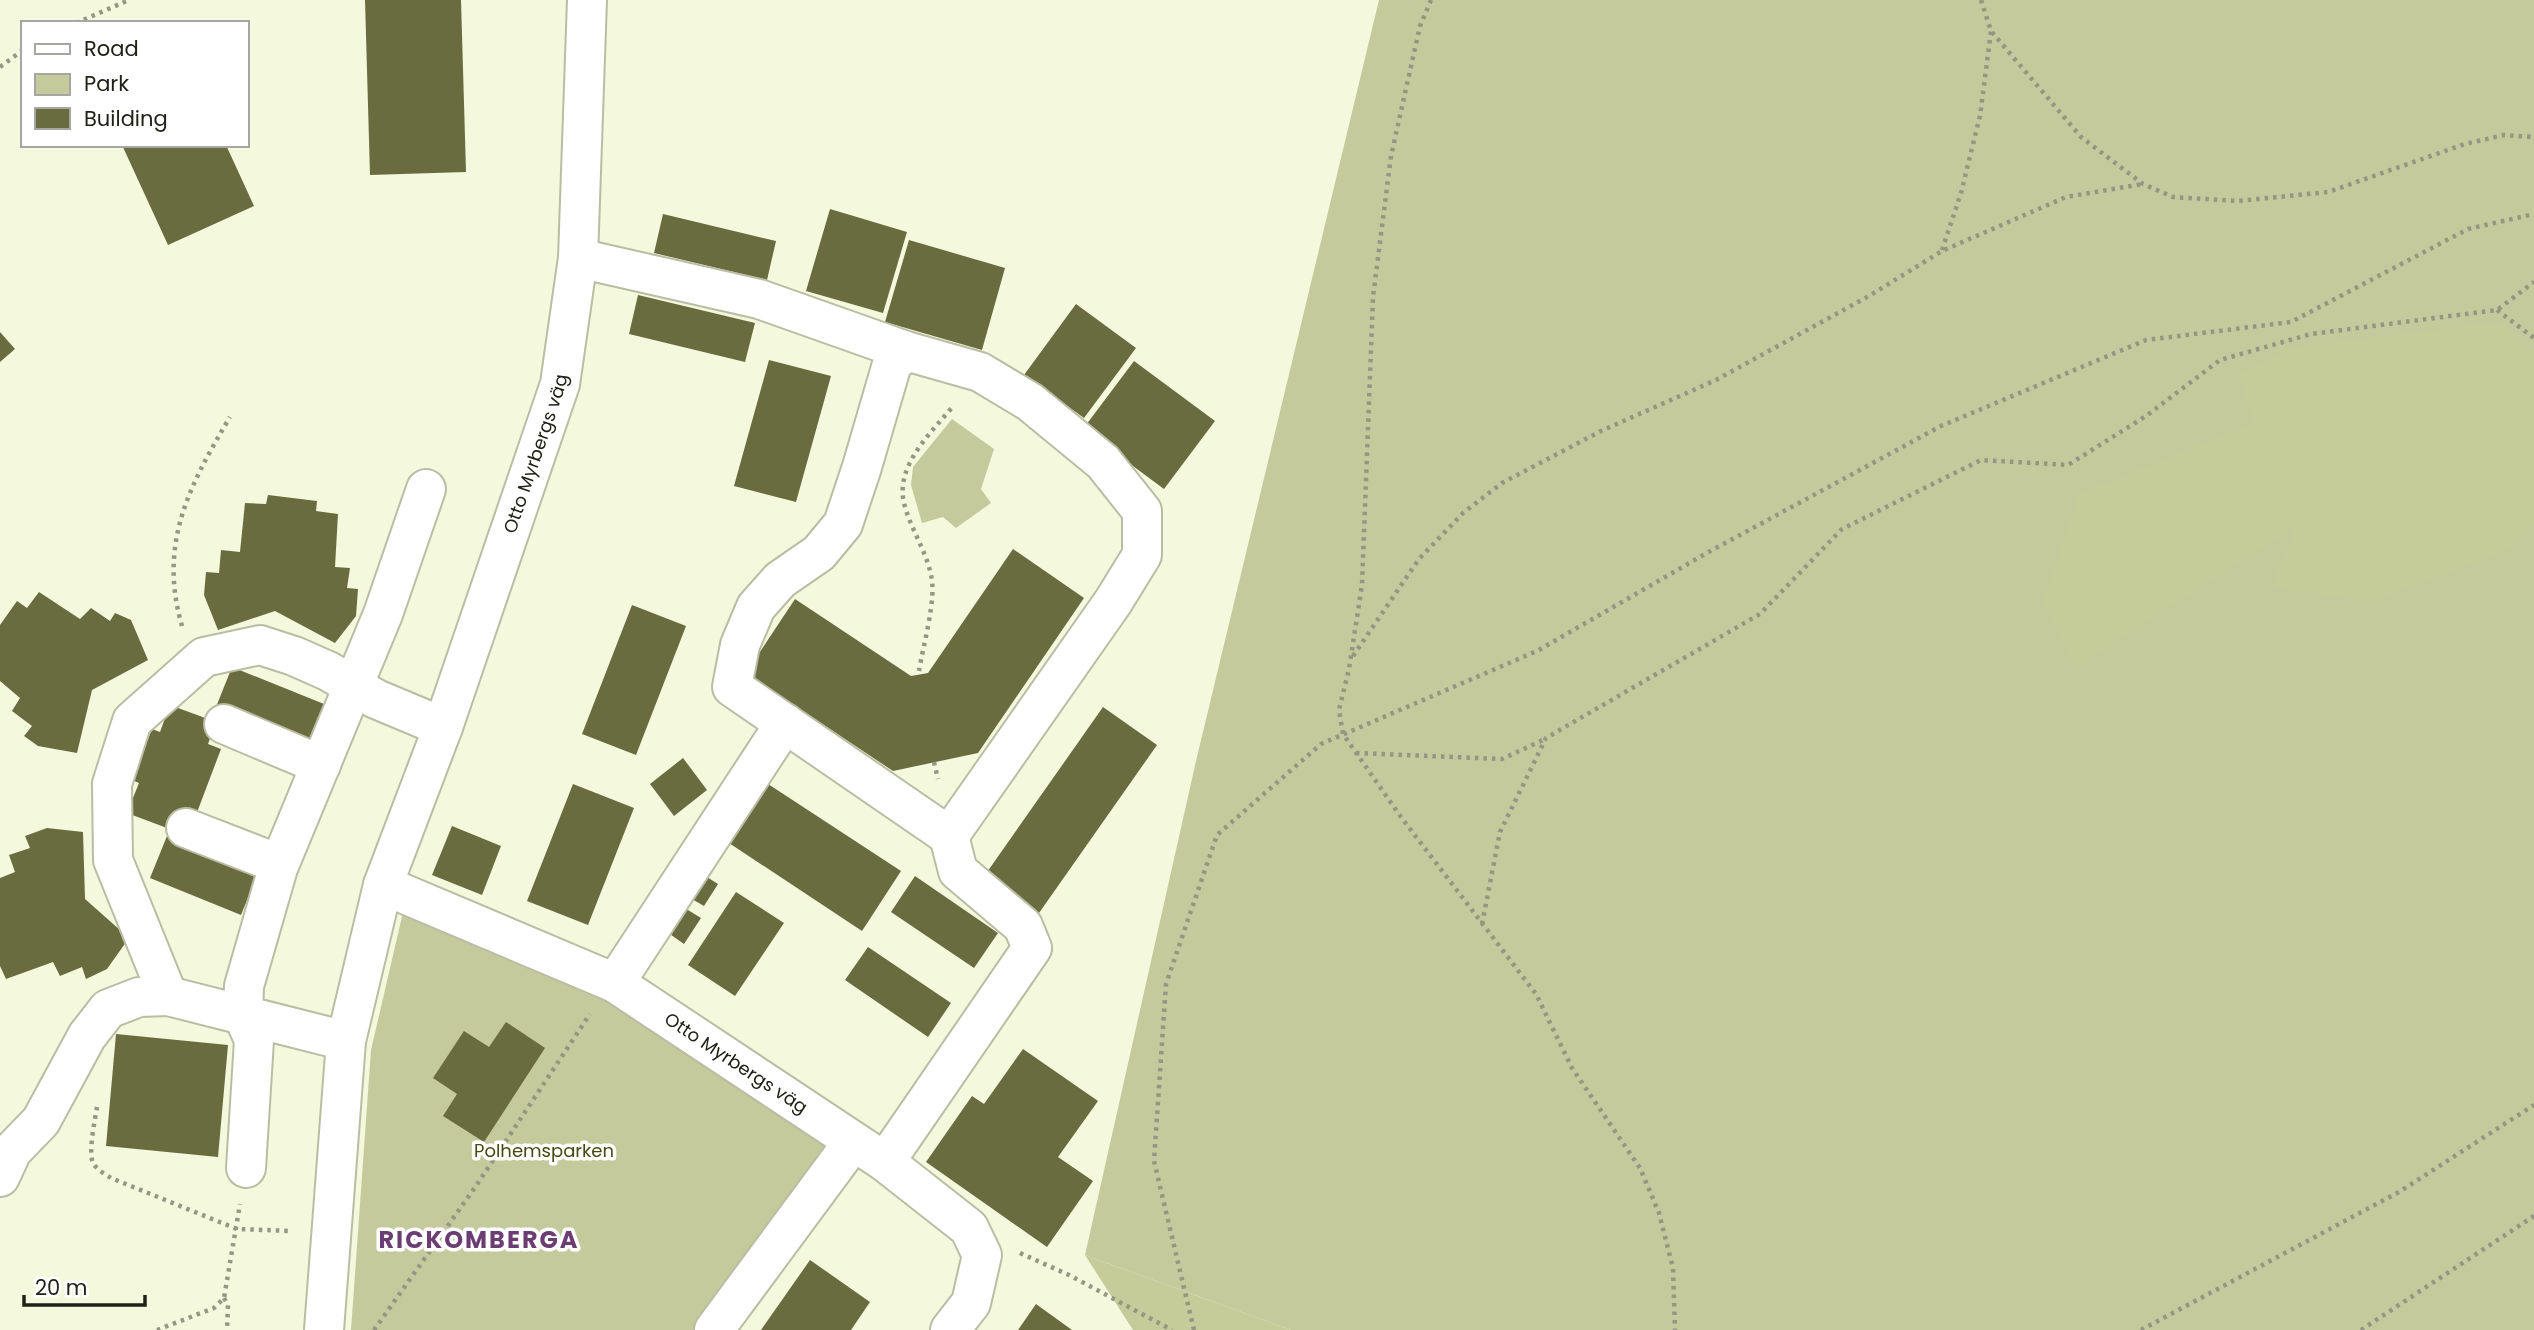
<svg xmlns="http://www.w3.org/2000/svg" width="2534" height="1330" viewBox="0 0 2534 1330" font-family="Poppins,sans-serif">
  <rect width="100%" height="100%" fill="#f4f8dd"/>
  <!-- green -->
  <path fill="#c5ca9d" d="M1379,0H2534V1330H1291L1085,1255L1196,761Z
    M952,419L994,449L981,489L991,503L956,528L943,517L922,523L911,485L913,467Z
    M407,895L615,983L853,1142L717,1330H351L371,1050Z"/>
  <!-- forest -->
  <path fill="#c6cb9a" d="M2498,322L2534,352V524L2511,549L2370,602L2272,587L2295,527L2076,667L2043,603L2080,494L2253,423L2239,373L2296,347Z
    M1085,1255L1291,1330H1133Z"/>
  <!-- building -->
  <path fill="#686c3f" d="M365,0H461L466,172L370,175Z
    M122,145H226L254,206L168,245Z
    M830,209L907,232L883,313L806,291Z
    M663,214L776,241L767,280L654,253Z
    M909,240L1005,268L982,350L885,322Z
    M638,295L755,323L745,362L629,334Z
    M1076,304L1136,348L1084,418L1024,375Z
    M0,332L15,349L0,362Z
    M769,360L831,376L796,502L734,486Z
    M1134,361L1215,421L1164,489L1083,429Z
    M268,495L317,501L316,511L338,514L335,567L350,568L347,588L358,589L356,616L335,643L275,611L218,630L204,595L206,572L219,573L221,550L240,552L245,503L266,504Z
    M1013,549L1084,598L978,753L893,771L746,673L795,599L911,676L928,673Z
    M39,592L80,619L91,608L110,621L115,613L131,620L148,660L92,690L77,753L38,746L24,736L32,726L12,711L20,698L0,681V625L17,601L27,608Z
    M632,605L686,626L636,755L582,734Z
    M232,667L324,704L307,745L216,707Z
    M170,705L216,722L208,744L221,749L196,815L175,831L127,813L139,783L132,780L152,729L160,732Z
    M1103,707L1157,745L1039,913L985,875Z
    M683,758L707,790L674,816L650,784Z
    M765,782L901,871L862,931L726,841Z
    M573,784L634,808L588,925L527,901Z
    M452,826L501,846L482,895L432,875Z
    M47,828L83,832L85,899L129,938L107,969L86,979L82,967L60,976L53,962L6,979L0,966V878L15,872L9,855L30,848L25,836Z
    M167,836L258,873L241,915L150,878Z
    M699,872L718,884L704,906L685,895Z
    M915,876L998,933L974,968L891,912Z
    M736,892L784,923L735,996L688,965Z
    M683,907L701,918L684,944L667,932Z
    M868,947L951,1003L928,1037L845,980Z
    M506,1022L545,1048L484,1142L443,1116L457,1094L433,1078L464,1031L489,1047Z
    M116,1034L228,1045L218,1157L106,1146Z
    M1023,1049L1098,1101L1058,1157L1093,1181L1047,1247L926,1162L972,1096L984,1104Z
    M810,1260L870,1302L851,1330H761Z
    M1036,1304L1072,1330H1018Z"/>
  <g fill="none" stroke-linecap="round" stroke-linejoin="round">
    <defs>
      <g id="minor">
        <path d="M578,258L759,299L906,351L980,372L1030,402L1103,462L1142,511V555L1113,602L949,836L958,871L1023,926L1032,948L885,1162"/>
        <path d="M906,351L892,364L862,467L843,524L819,553L780,580L756,607L740,645L732,687L949,836"/>
        <path d="M224,724L321,765"/>
        <path d="M186,828L279,864"/>
        <path id="s1" d="M383,885L615,983L885,1162L969,1228L982,1255L971,1303L950,1330"/>
        <path d="M615,983L785,723"/>
        <path d="M168,996L346,1041"/>
        <path d="M246,1168L254,1040L243,1015L244,986L278,868L383,614L426,489"/>
        <path d="M0,1177L12,1151L41,1121L87,1036L108,1009L139,997L168,996L113,860L112,784L132,721L204,657L260,645L294,656L328,671L376,699L443,727"/>
        <path id="s2" d="M324,1330L346,1041L383,885L443,727L560,384L578,258L587,0"/>
        <path d="M714,1330L853,1142"/>
      </g>
    </defs>
    <!-- minor casing -->
    <use href="#minor" stroke="#babda3" stroke-width="42"/>
    <!-- path -->
    <path stroke="#949783" stroke-width="4.5" stroke-dasharray="3.5 5" stroke-linecap="butt" d="M1431,0L1420,26L1391,156L1373,297L1362,585L1349,669L1339,710L1343,734L1401,817L1536,994L1572,1068L1640,1168L1659,1213L1673,1268L1675,1330
      M1981,0L1991,31L2081,137L2143,184L2173,197L2238,201L2328,192L2465,144L2504,135L2534,137
      M76,23L129,0
      M0,67L23,50
      M1942,250L1961,193L1980,116L1991,31
      M2497,310L2534,338
      M182,626C158,544 189,486 230,417
      M1353,656L1419,559L1463,513L1502,483L1601,431L1716,380L1869,296L1942,251L2066,197L2143,184
      M919,671C923,646 937,598 931,575C926,550 910,528 904,503C895,465 932,432 954,405
      M1356,753L1502,759L1545,739
      M934,762L938,779
      M1482,924L1500,832L1546,738L1760,614L1842,529L1981,460L2068,465L2146,416L2220,360L2311,334L2497,310L2534,282
      M97,1107C95,1119 88,1153 93,1163C97,1170 105,1174 111,1178L237,1229L291,1231
      M1020,1253L1069,1275L1172,1330
      M224,1298L228,1305L227,1330
      M157,1330L214,1308L224,1298L240,1204
      M374,1330L476,1186L590,1014
      M1194,1330L1154,1161L1166,984L1217,835L1321,744L1537,651L1705,554L1941,426L2146,340L2291,322L2468,229L2534,214
      M2141,1330L2399,1192L2534,1105
      M2361,1330L2534,1216"/>
    <!-- minor -->
    <use href="#minor" stroke="#fff" stroke-width="38"/>
  </g>
  <g text-anchor="middle" stroke-width="7" stroke-linejoin="round" paint-order="stroke">
    <!-- street labels -->
    <g font-size="18" fill="#202117" stroke="#fff">
      <text dy="6" stroke="none"><textPath href="#s2" startOffset="908">Otto Myrbergs väg</textPath></text>
      <text dy="6" stroke="none"><textPath href="#s1" startOffset="397">Otto Myrbergs väg</textPath></text>
    </g>
    <!-- park labels -->
    <g font-size="18" fill="#464a11" stroke="#fff">
      <text x="544" y="1157">Polhemsparken</text>
    </g>
    <!-- district labels -->
    <g font-size="24" font-weight="bold" letter-spacing="2" fill="#6c3d72" stroke="#fff">
      <text x="479" y="1248">RICKOMBERGA</text>
    </g>
  </g>
  <!-- legend -->
  <rect x="21" y="21" width="228" height="126" fill="#ffffff" stroke="#a6a6a2" stroke-width="2"/>
  <rect x="35" y="44" width="35" height="10" fill="#ffffff" stroke="#a6a6a2" stroke-width="2"/>
  <text x="84" y="56" font-size="21" fill="#202117">Road</text>
  <rect x="35" y="74" width="35" height="21" fill="#c5ca9d" stroke="#a6a6a2" stroke-width="2"/>
  <text x="84" y="91" font-size="21" fill="#202117">Park</text>
  <rect x="35" y="108" width="35" height="21" fill="#686c3f" stroke="#a6a6a2" stroke-width="2"/>
  <text x="84" y="126" font-size="21" fill="#202117">Building</text>
  <!-- scale -->
  <path d="M24 1295v10h121v-10" fill="none" stroke="#202117" stroke-width="3.5"/>
  <text x="35" y="1295" font-size="21" fill="#202117" stroke="#ffffff" stroke-width="5" paint-order="stroke">20 m</text>
</svg>
